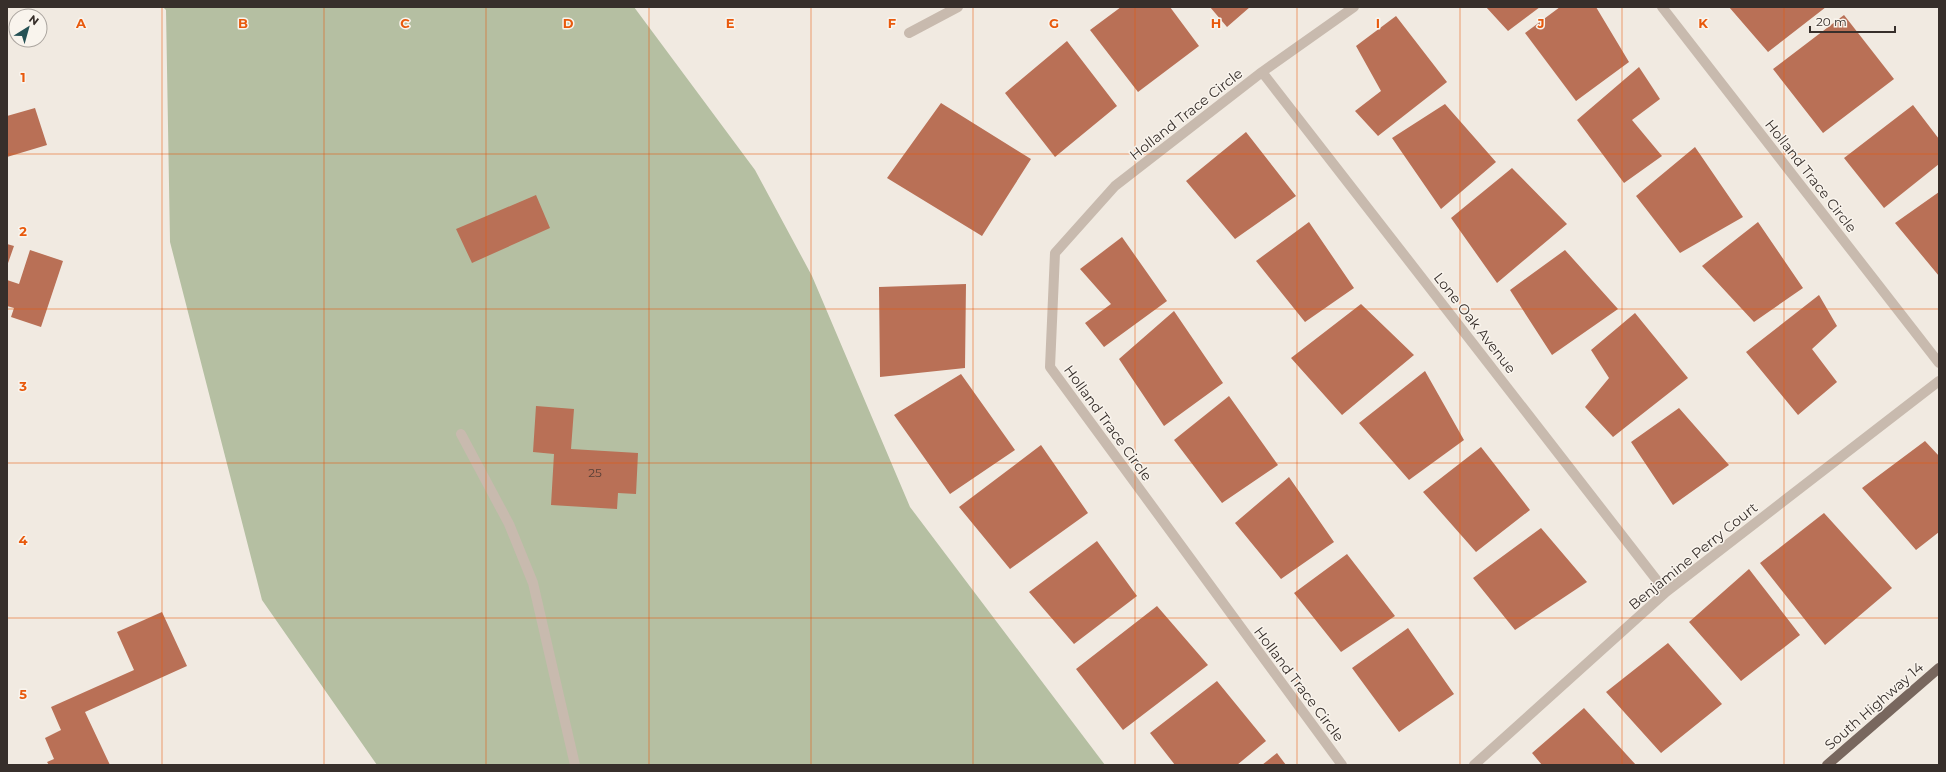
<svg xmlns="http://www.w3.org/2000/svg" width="1946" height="772" viewBox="0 0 1946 772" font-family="Montserrat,sans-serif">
  <rect width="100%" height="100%" fill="#f1eae1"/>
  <!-- green -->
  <path fill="#b5bfa2" d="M163,7H634L755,170L812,276L910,507L1105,765H377L262,600L170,242L166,10Z"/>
  <!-- building -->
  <path fill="#b97056" d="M1121,7H1170L1199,46L1138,92L1090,30Z
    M1210,7H1250L1227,27Z
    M1486,7H1540L1508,31Z
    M1560,7H1596L1629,62L1576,101L1525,33Z
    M1729,7H1826L1768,52Z
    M1844,15L1894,79L1823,133L1773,69Z
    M1396,16L1447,82L1378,136L1355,111L1381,91L1356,46Z
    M1067,41L1117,106L1055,157L1005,93Z
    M1639,67L1660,99L1632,120L1662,156L1624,183L1577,120Z
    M941,103L1031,159L982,236L887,178Z
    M1445,104L1496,162L1441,209L1392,138Z
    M1913,105L1939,139V164L1884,208L1844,158Z
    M35,108L47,145L7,157V116Z
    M1246,132L1296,196L1235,239L1186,181Z
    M1695,147L1743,217L1680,253L1636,196Z
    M1512,168L1567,224L1497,283L1451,218Z
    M1939,192V276L1895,223Z
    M536,195L550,228L472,263L456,229Z
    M1309,222L1354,288L1305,322L1256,261Z
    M1758,222L1803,288L1754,322L1702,266Z
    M1122,237L1167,301L1104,347L1085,323L1111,304L1080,269Z
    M7,244L14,246L7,266Z
    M30,250L63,261L41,327L11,317L14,308L7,306V280L19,284Z
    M1565,250L1618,309L1552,355L1510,290Z
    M966,284L965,368L880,377L879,287Z
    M1819,295L1837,326L1812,349L1837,382L1798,415L1746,352Z
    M1361,304L1414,355L1342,415L1291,358Z
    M1174,311L1223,383L1164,426L1119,359Z
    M1635,313L1688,378L1613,437L1585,407L1609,378L1591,350Z
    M1425,371L1464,440L1409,480L1359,423Z
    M961,374L1015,450L950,494L894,415Z
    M1229,396L1278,465L1222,503L1174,440Z
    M536,406L574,409L571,449L638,453L636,494L618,493L617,509L551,505L554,454L533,452Z
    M1679,408L1729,465L1673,505L1631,442Z
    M1925,441L1939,456V532L1916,550L1862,488Z
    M1041,445L1088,513L1010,569L959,507Z
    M1481,447L1530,510L1476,552L1423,492Z
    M1289,477L1334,542L1281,579L1235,523Z
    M1824,513L1892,588L1825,645L1760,563Z
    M1541,528L1587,582L1515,630L1473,578Z
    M1097,541L1137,596L1074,644L1029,592Z
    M1347,554L1395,616L1341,652L1294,593Z
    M1749,569L1800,635L1741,681L1689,622Z
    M1157,606L1208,665L1123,730L1076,669Z
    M162,612L187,666L85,712L110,765H49L47,762L54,759L45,738L61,730L51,707L134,670L117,632Z
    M1408,628L1454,694L1399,732L1352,668Z
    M1668,643L1722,704L1661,753L1606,692Z
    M1217,681L1266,741L1237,765H1175L1150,733Z
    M1584,708L1636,765H1542L1532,753Z
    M1277,753L1286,765H1262Z"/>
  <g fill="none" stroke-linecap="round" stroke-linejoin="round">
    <!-- minor -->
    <path stroke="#c8baae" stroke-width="10" d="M1662,7L1939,363
      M909,33L958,7
      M1262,72L1666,592
      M461,434L509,524L533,583L575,765
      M1342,765L1050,367L1055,253L1115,186L1262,72L1354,7
      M1474,765L1666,592L1939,381"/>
    <!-- major -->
    <path stroke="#78675e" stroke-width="10" d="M1827,765L1939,668"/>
  </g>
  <!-- grid -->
  <path fill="none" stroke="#e8590c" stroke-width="1" stroke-opacity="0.55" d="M162,7V765M324,7V765M486,7V765M649,7V765M811,7V765M973,7V765M1135,7V765M1297,7V765M1460,7V765M1622,7V765M1784,7V765M7,154H1939M7,309H1939M7,463H1939M7,618H1939"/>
  <g text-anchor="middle" stroke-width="3" stroke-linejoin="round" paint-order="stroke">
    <!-- number labels -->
    <g font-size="12" fill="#583f36">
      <text x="595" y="477">25</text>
    </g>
    <!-- street labels -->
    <g font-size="14" fill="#372f2b" stroke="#f9f4ed">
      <text transform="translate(1186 114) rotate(-38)" y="5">Holland Trace Circle</text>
      <text transform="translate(1811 176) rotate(52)" y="5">Holland Trace Circle</text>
      <text transform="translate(1475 323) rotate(52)" y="5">Lone Oak Avenue</text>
      <text transform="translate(1108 423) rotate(54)" y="5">Holland Trace Circle</text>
      <text transform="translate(1693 556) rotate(-39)" y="5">Benjamine Perry Court</text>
      <text transform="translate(1299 684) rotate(53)" y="5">Holland Trace Circle</text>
      <text transform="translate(1874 706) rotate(-41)" y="5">South Highway 14</text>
    </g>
  </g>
  <g font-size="13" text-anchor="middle" font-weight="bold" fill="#e8590c" stroke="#f9f4ed" stroke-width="3" stroke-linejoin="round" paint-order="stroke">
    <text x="81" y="28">A</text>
    <text x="243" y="28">B</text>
    <text x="405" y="28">C</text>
    <text x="568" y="28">D</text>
    <text x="730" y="28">E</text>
    <text x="892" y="28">F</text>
    <text x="1054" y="28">G</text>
    <text x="1216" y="28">H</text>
    <text x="1378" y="28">I</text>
    <text x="1541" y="28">J</text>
    <text x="1703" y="28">K</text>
    <text x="23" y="82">1</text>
    <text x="23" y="236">2</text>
    <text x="23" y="391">3</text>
    <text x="23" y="545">4</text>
    <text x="23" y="699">5</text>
  </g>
  <!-- border -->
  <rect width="1946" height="772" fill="none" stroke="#372f2b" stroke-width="16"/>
  <!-- north arrow -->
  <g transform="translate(28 28) rotate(37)"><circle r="19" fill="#f9f4ed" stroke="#aba59f"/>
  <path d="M0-3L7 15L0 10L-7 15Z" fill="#255155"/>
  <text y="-6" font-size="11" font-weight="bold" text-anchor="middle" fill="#372f2b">N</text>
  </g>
  <!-- scale -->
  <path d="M1810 26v6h85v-6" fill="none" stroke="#372f2b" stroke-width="2"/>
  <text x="1816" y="26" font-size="12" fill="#372f2b" stroke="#f9f4ed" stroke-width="3" paint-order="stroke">20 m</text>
</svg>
